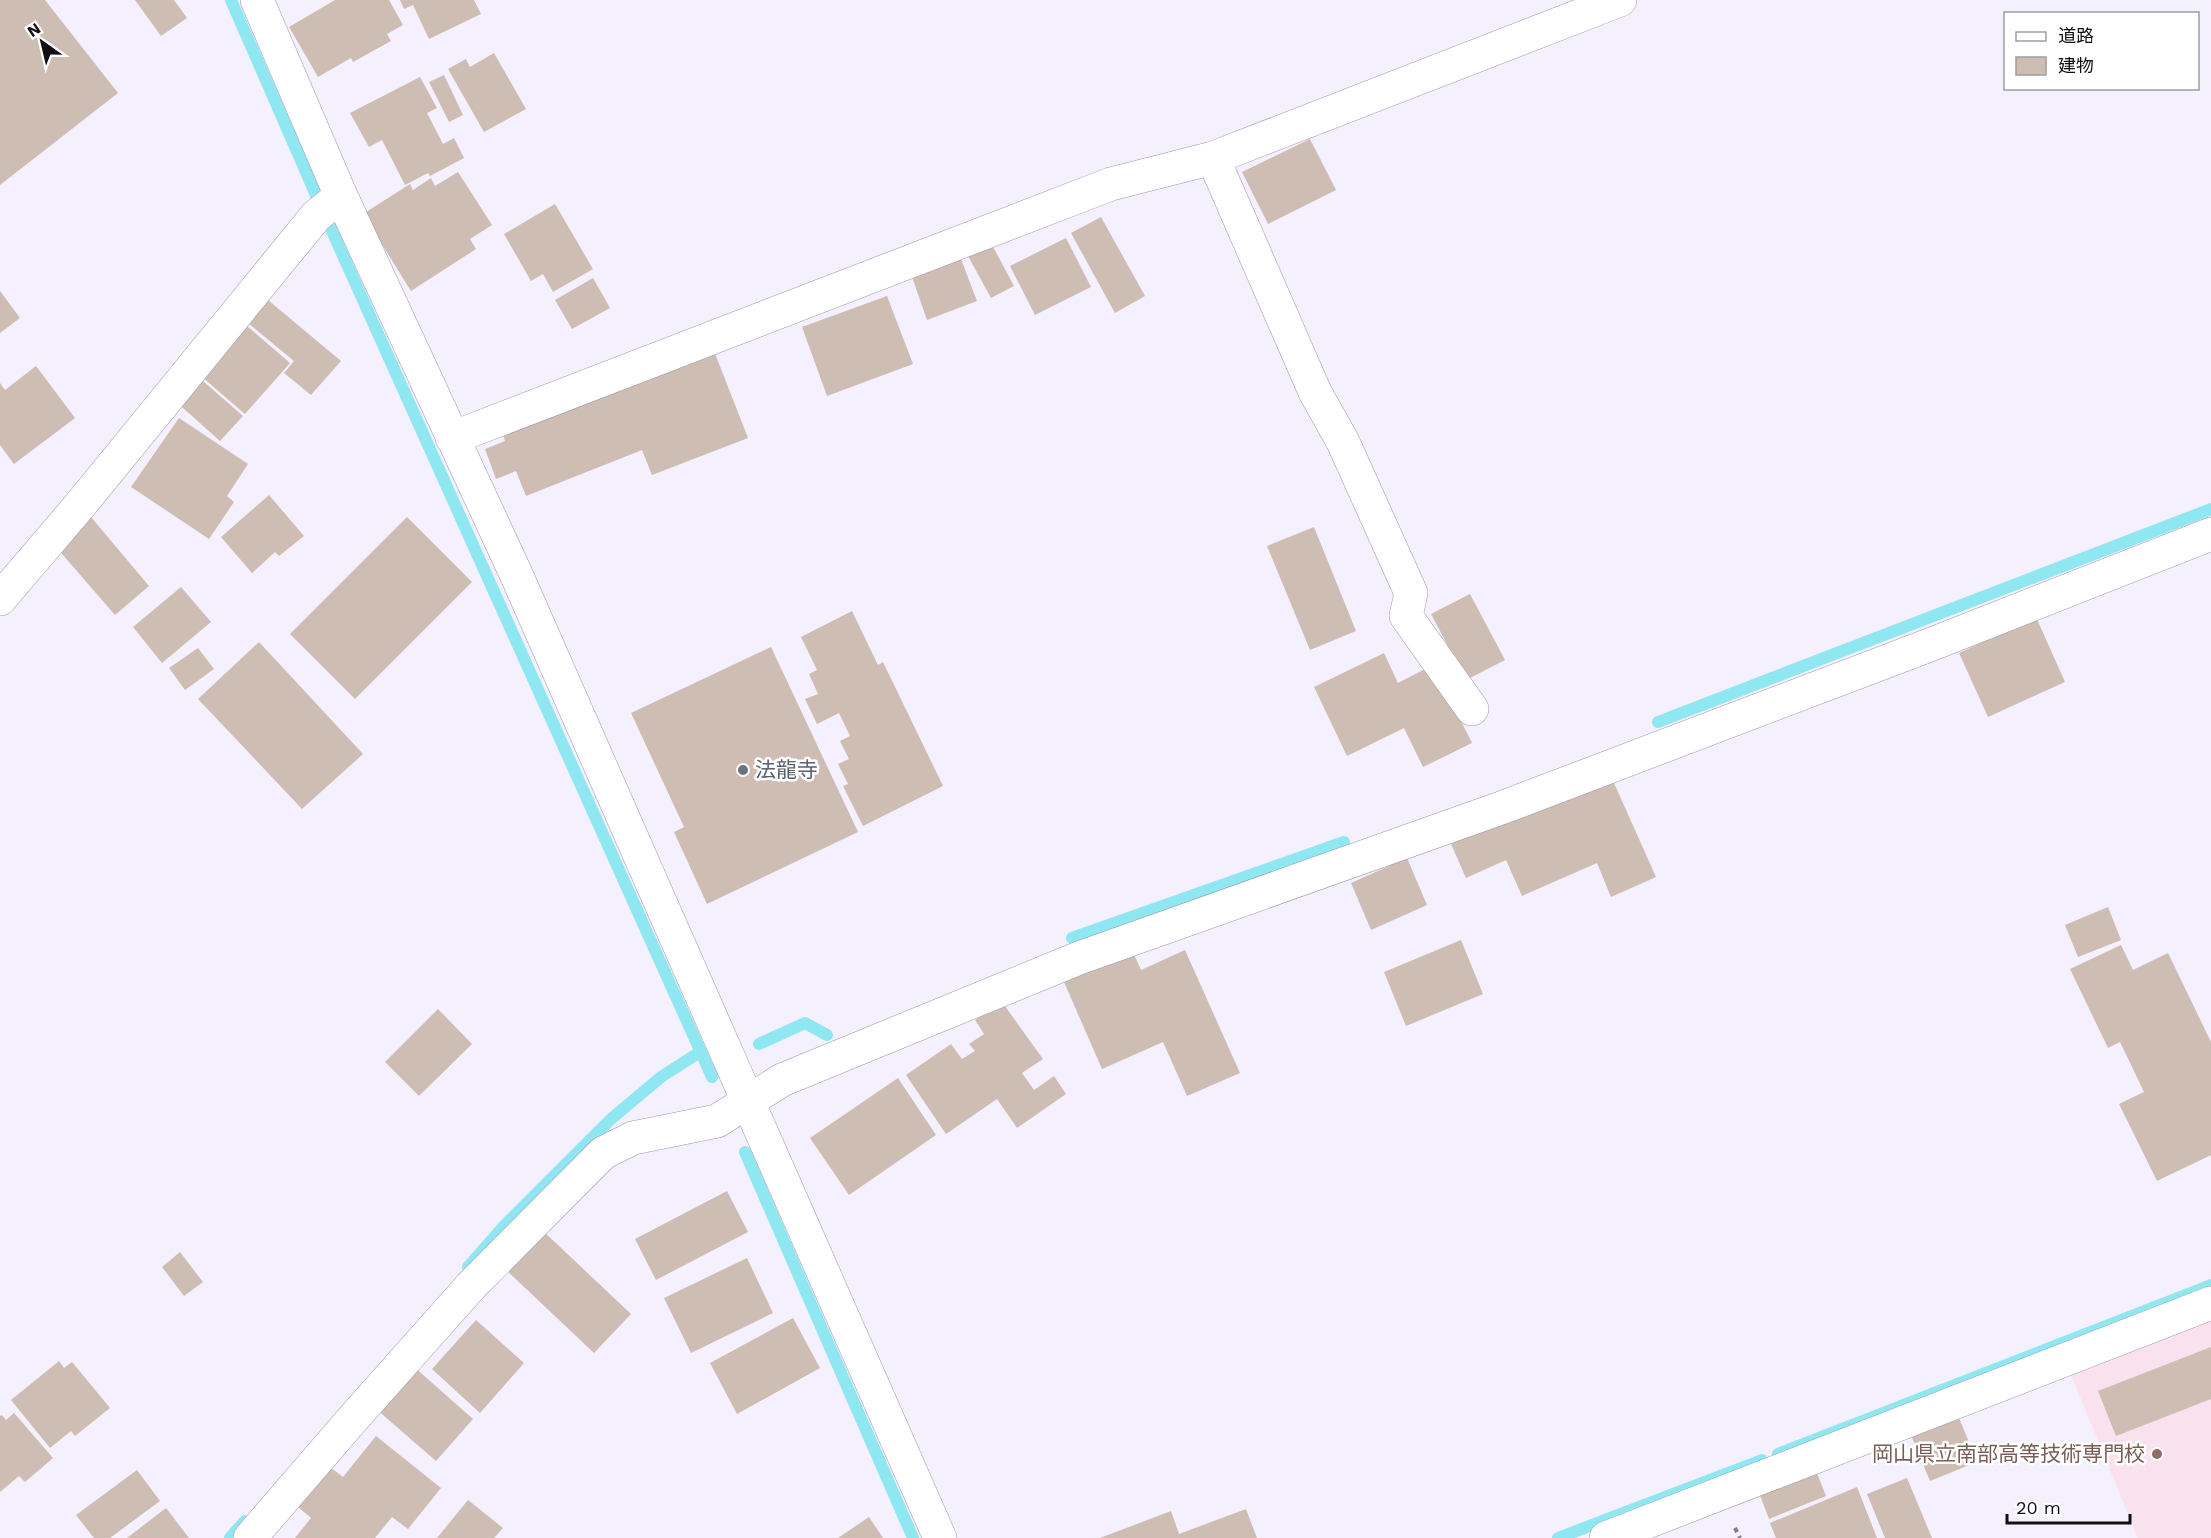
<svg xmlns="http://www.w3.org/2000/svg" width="2211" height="1538" viewBox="0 0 2211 1538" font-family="'Work Sans','Noto Sans JP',sans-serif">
  <rect width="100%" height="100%" fill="#f4f0fe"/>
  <!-- education -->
  <path fill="#f9e1ed" d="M2211,1314V1538H2138L2069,1370Z"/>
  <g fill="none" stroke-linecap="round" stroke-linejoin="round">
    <!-- stream -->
    <path stroke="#8ee7f1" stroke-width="12" d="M231,0L323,211L712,1077
      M1658,722L2211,509
      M1072,938L1344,842
      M759,1044L805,1023L827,1035
      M745,1152L913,1538
      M468,1267L505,1225L611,1119L661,1077L700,1052
      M1778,1454L2211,1285
      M230,1538L245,1521
      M1558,1538L1762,1460"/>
  </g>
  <!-- building -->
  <path fill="#cdbdb2" d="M0,0H45L118,93L0,185Z
    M135,0H174L187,18L161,36Z
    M335,0H389L403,25L387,34L391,41L353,62L351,58L318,77L289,27Z
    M400,0H474L481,14L429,39L413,5L404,9Z
    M494,53L526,109L484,132L448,69L466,59L470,67Z
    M444,75L463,115L449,122L429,82Z
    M420,77L437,108L427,113L443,144L454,138L464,158L430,176L428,173L405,185L382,140L369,147L350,113Z
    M1310,139L1336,190L1268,224L1242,172Z
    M458,172L492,225L470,239L476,249L411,291L363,214L410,184L413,190L431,178L435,186Z
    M555,204L593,269L553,292L543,274L531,281L504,234Z
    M1101,217L1145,296L1115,313L1071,233Z
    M1066,238L1091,287L1035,315L1010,266Z
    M991,243L1014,286L991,298L968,256Z
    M961,259L977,301L927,320L912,277Z
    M593,278L610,308L572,329L555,300Z
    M0,291L20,318L0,333Z
    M262,295L341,361L311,395L284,373L294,361L242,318Z
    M887,296L913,364L827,396L802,327Z
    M240,320L290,363L245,414L195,371Z
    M714,351L748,438L652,475L642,450L526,496L516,471L496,479L485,449L505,441L503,435Z
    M36,366L75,418L14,464L0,445V383L5,390Z
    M195,374L243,416L220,441L173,399Z
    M179,418L248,464L227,496L234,502L209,539L131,487Z
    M269,495L304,536L279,556L275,552L252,573L221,537Z
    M91,517L149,586L115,615L56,547Z
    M407,517L472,582L355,699L290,634Z
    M1314,527L1356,631L1310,650L1267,546Z
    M181,587L211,622L162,663L133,627Z
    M1470,594L1505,660L1466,680L1431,614Z
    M852,611L878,665L883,662L943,786L863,826L843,786L848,784L838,764L849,759L840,741L850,736L839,713L817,724L805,699L818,694L809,674L817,670L801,637Z
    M2036,617L2065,682L1988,717L1959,653Z
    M259,642L363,754L302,809L198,699Z
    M771,647L858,832L707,904L674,832L684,827L631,713Z
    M198,648L214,669L185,690L169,668Z
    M1384,653L1398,683L1433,665L1472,743L1423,767L1404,728L1347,756L1314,687Z
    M1610,774L1656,877L1611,897L1597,863L1522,896L1506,860L1466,878L1451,844Z
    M1407,858L1427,905L1371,930L1351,883Z
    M2108,907L2121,940L2078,957L2065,925Z
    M1461,940L1483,994L1406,1026L1384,972Z
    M2121,945L2133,970L2168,953L2211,1042V1155L2157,1181L2119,1104L2144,1092L2120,1042L2108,1048L2070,969Z
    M1185,950L1240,1073L1187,1096L1163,1042L1102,1069L1064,982L1133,952L1141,970Z
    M1002,1002L1043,1059L1022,1073L1034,1090L1054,1076L1066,1094L1017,1128L997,1099L946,1134L906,1075L951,1044L962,1059L975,1051L969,1044L984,1034L975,1020Z
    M438,1009L472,1044L419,1096L385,1062Z
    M898,1078L936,1135L849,1195L810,1138Z
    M727,1191L748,1232L656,1280L635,1239Z
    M542,1230L631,1314L594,1353L505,1269Z
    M180,1252L203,1282L184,1296L162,1267Z
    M747,1258L773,1313L691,1353L664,1298Z
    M793,1318L820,1368L737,1414L710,1363Z
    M476,1320L524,1363L480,1413L432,1369Z
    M2211,1347V1399L2116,1436L2098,1391Z
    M59,1361L64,1368L72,1362L110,1408L75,1436L71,1431L50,1448L11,1400Z
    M413,1366L473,1419L436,1461L376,1409Z
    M1955,1408L1977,1462L1930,1481L1908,1428Z
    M14,1413L53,1458L25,1482L19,1476L0,1492V1416L2,1415L6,1420Z
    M376,1436L441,1488L408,1529L392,1517L375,1538H295L311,1518L290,1500L322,1461L343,1477Z
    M1815,1468L1826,1496L1769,1519L1758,1490Z
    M137,1470L160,1501L110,1538H94L76,1515Z
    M1907,1478L1932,1538H1885L1867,1494Z
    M1857,1487L1877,1538H1776L1770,1523Z
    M468,1500L503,1528L494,1538H437Z
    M166,1508L189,1538H127Z
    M1246,1509L1257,1538H1100L1171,1511L1179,1534Z
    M869,1517L883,1538H838Z"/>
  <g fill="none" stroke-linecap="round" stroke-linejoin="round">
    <defs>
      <path id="minor" d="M257,0L341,196L516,574L940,1538
        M1213,158L1315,392L1343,442L1411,593L1406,616L1472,709
        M452,438L1111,184L1213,158L1620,0
        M0,599L81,504L316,216L341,196
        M250,1538L350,1422L471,1286L603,1153L633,1138L717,1121L782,1080L1079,958L1501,808L1927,646L2211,534
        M1606,1538L2211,1303"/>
    </defs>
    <!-- minor casing -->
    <use href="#minor" stroke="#9c97a7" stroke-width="34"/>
    <!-- path -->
    <path stroke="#807d87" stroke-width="4" stroke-dasharray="4.5 4.5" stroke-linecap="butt" d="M1735,1528L1740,1538"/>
    <!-- minor -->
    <use href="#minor" stroke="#fff" stroke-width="33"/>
  </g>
  <!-- markers -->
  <circle fill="#6b7280" stroke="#fff" stroke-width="2" cx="743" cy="770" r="6"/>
  <circle fill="#8d6e63" stroke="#fff" stroke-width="2" cx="2157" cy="1454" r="6"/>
  <g text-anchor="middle" stroke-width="5" stroke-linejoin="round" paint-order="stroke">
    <!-- worship labels -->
    <g font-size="21" fill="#5b616d" stroke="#fff" text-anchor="start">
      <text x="755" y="777">法龍寺</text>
    </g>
    <!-- education labels -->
    <g font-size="21" fill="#785e54" stroke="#fff" text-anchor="end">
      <text x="2145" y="1461">岡山県立南部高等技術専門校</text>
    </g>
  </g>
  <!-- legend -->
  <rect x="2004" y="12" width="195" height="78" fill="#ffffff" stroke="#9f9fa1" stroke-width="1.5"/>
  <rect x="2016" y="32" width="30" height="9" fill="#ffffff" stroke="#9f9fa1" stroke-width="1.5"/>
  <text x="2058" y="42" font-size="18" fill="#100e14">道路</text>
  <rect x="2016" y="57" width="30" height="18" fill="#cdbdb2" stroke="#9f9fa1" stroke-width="1.5"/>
  <text x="2058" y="72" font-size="18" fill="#100e14">建物</text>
  <!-- north arrow -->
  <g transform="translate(42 42) rotate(326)" stroke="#ffffff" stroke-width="4.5" paint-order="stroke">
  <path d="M0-4.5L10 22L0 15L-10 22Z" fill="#100e14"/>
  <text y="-9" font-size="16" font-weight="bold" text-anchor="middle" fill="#100e14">N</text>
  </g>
  <!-- scale -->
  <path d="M2007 1514v9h123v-9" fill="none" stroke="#100e14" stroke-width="3"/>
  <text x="2016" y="1514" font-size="18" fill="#100e14" stroke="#ffffff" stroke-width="4.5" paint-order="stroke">20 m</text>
</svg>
